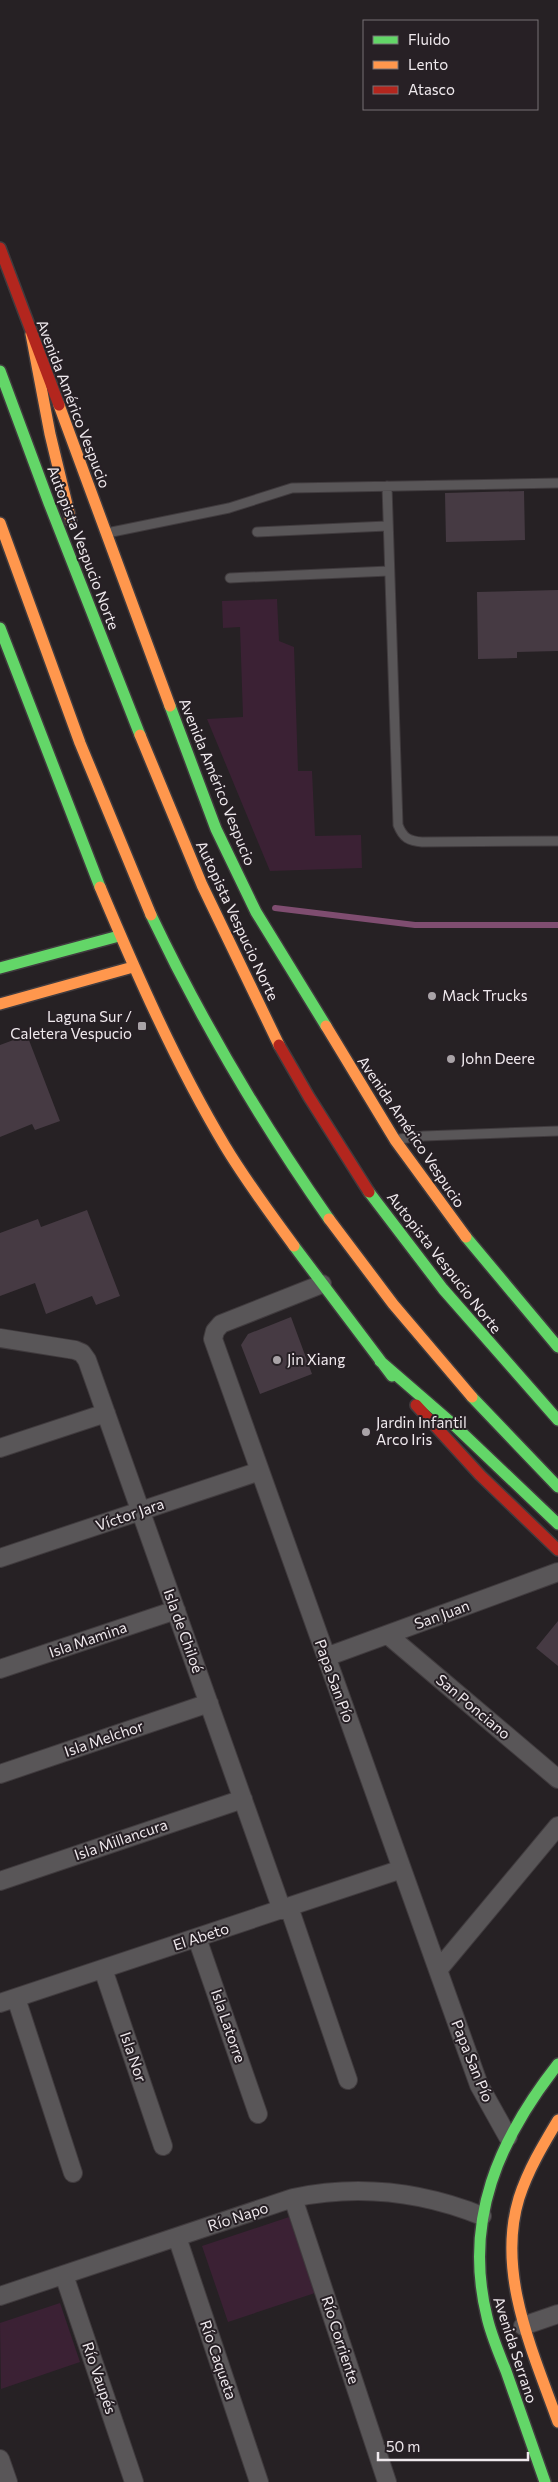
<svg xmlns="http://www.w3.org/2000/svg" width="558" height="2482" viewBox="0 0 558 2482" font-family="Commissioner,sans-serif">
  <rect width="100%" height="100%" fill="#262124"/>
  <!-- green -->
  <path fill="#3b2134" d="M277,599L279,641L294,647L298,771H312L315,836L361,835L362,868L270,871L207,719L243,717L240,627L223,628L222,601Z
    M289,2217L315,2293L228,2322L202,2246Z
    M60,2303L80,2362L1,2389L0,2323Z"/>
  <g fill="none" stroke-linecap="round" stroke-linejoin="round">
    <!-- stream -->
    <path stroke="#7f4d70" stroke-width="6" d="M275,908L415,925H558"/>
  </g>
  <!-- building -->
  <path fill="#463a43" d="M524,491L525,540L446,542L445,493Z
    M558,590V651L517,652V658L478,659L477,592Z
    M27,1035L60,1121L35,1130L32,1124L0,1137V1045Z
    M87,1210L120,1296L96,1305L92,1296L46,1314L35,1283L0,1296V1233L38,1219L41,1227Z
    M291,1317L312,1374L260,1394L241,1345L248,1334Z
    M558,1621V1666L536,1648Z"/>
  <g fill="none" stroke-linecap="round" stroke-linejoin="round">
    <defs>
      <path id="lane" d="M387,486L398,825C403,838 409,841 422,842L558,841
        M257,532L387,526
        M107,533L229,508L292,488L558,483
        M230,578L389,571
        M399,1139L424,1136L558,1131"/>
      <path id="street" d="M322,1284L221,1324L215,1331L213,1339L479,2085L508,2137
        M0,1338L75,1350L82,1353L87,1360L282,1910
        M0,1448L106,1413
        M0,1558L260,1471
        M388,1635L558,1779
        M326,1657L558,1572
        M0,1669L176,1610
        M0,1774L209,1703
        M0,1881L243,1799
        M289,1907L348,2080
        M197,1938L258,2114
        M103,1969L163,2146
        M438,1970L558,1826
        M16,1998L73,2173
        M0,2003L402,1869
        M293,2198L387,2482
        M177,2237L259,2482
        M64,2275L134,2482
        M0,2296L293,2198C359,2184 420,2191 482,2216
        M523,2326L558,2314
        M0,2459L8,2482"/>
      <path id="fast" d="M0,371L49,503L140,735
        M0,628L100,887
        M170,706L216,829L256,912L326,1026
        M151,915C202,1022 261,1122 329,1219
        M0,968L119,936
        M369,1192L443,1289L558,1420
        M466,1237L558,1347
        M294,1246L392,1376
        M380,1361L455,1426L558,1524
        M472,1397L558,1487
        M545,2482C532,2445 519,2408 506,2371C499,2353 491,2335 487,2317C463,2220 499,2139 558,2064"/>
      <path id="slow" d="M31,334L50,434L71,521
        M59,405L170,706
        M0,523L80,743L151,915
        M140,735L202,885L279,1045
        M100,887C137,975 176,1064 225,1146C246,1181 270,1213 294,1246
        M0,1004L133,967
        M326,1026L395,1140L466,1237
        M329,1219L393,1304L472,1397
        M558,2120C543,2145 528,2170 519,2198C496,2273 533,2352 558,2422"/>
      <path id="jam" d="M0,248L59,405
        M279,1045L309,1097L369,1192
        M416,1405L480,1475L558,1550"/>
    </defs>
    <!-- lane casing -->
    <use href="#lane" stroke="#403b3e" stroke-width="11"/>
    <!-- street casing -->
    <use href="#street" stroke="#403b3e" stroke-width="20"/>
    <!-- fast casing -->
    <use href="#fast" stroke="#403b3e" stroke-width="14"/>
    <!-- slow casing -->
    <use href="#slow" stroke="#403b3e" stroke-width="14"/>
    <!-- jam casing -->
    <use href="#jam" stroke="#403b3e" stroke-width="14"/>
    <!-- lane -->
    <use href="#lane" stroke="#595658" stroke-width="9"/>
    <!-- street -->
    <use href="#street" stroke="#595658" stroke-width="18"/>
    <!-- fast -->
    <use href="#fast" stroke="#63d668" stroke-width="11"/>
    <!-- slow -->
    <use href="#slow" stroke="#ff974d" stroke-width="11"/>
    <!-- jam -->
    <use href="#jam" stroke="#b3261e" stroke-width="11"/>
  </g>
  <!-- markers -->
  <g fill="#a9a3a7" stroke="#272025" stroke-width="2">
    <circle cx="432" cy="996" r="5"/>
    <rect x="137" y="1021" width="10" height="10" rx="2.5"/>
    <circle cx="451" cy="1059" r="5"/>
    <circle cx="277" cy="1360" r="5"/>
    <circle cx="366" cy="1432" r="5"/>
  </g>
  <g text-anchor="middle" stroke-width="4" stroke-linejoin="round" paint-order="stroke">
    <!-- street labels -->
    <g font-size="15" fill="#efe9ed" stroke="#272025">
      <text transform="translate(73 404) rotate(69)" y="5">Avenida Américo Vespucio</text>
      <text transform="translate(83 548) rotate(69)" y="5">Autopista Vespucio Norte</text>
      <text transform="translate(217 782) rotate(68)" y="5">Avenida Américo Vespucio</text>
      <text transform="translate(237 921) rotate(65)" y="5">Autopista Vespucio Norte</text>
      <text transform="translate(411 1132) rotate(56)" y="5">Avenida Américo Vespucio</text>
      <text transform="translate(444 1263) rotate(52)" y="5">Autopista Vespucio Norte</text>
      <text transform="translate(130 1515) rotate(-19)" y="5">Víctor Jara</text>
      <text transform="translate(442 1615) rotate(-20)" y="5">San Juan</text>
      <text transform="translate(183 1631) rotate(70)" y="5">Isla de Chiloé</text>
      <text transform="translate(88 1640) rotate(-19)" y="5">Isla Mamina</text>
      <text transform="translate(334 1681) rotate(70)" y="5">Papa San Pío</text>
      <text transform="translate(473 1707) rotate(40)" y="5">San Ponciano</text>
      <text transform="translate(104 1739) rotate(-19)" y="5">Isla Melchor</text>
      <text transform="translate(121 1840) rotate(-19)" y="5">Isla Millancura</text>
      <text transform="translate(201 1937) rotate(-18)" y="5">El Abeto</text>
      <text transform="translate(228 2026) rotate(71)" y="5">Isla Latorre</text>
      <text transform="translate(133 2057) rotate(71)" y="5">Isla Nor</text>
      <text transform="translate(472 2061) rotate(68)" y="5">Papa San Pío</text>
      <text transform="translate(238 2217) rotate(-18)" y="5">Río Napo</text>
      <text transform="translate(340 2340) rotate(72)" y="5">Río Corriente</text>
      <text transform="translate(515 2350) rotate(72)" y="5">Avenida Serrano</text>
      <text transform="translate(218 2360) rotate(71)" y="5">Río Caqueta</text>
      <text transform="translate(99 2378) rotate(71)" y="5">Río Vaupés</text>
    </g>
    <!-- poi labels -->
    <g font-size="15" fill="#efe9ed" stroke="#272025" text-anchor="start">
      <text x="442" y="1001">Mack Trucks</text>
      <text x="132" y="1022" text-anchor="end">Laguna Sur /<tspan x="132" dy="17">Caletera Vespucio</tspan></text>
      <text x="461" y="1064">John Deere</text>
      <text x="287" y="1365">Jin Xiang</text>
      <text x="376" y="1428">Jardin Infantil<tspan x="376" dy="17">Arco Iris</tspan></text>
    </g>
  </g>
  <!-- legend -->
  <rect x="363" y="20" width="175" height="90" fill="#272025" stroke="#777075"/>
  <rect x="373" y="36" width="25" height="8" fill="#63d668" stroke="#777075"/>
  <text x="408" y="45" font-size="15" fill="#efe9ed">Fluido</text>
  <rect x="373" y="61" width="25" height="8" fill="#ff974d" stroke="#777075"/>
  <text x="408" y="70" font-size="15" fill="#efe9ed">Lento</text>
  <rect x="373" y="86" width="25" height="8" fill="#b3261e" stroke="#777075"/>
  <text x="408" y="95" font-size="15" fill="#efe9ed">Atasco</text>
  <!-- scale -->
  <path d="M378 2452v8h150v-8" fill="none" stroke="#efe9ed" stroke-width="2.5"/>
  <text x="386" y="2452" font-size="15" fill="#efe9ed" stroke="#272025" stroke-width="4" paint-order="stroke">50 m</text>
</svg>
